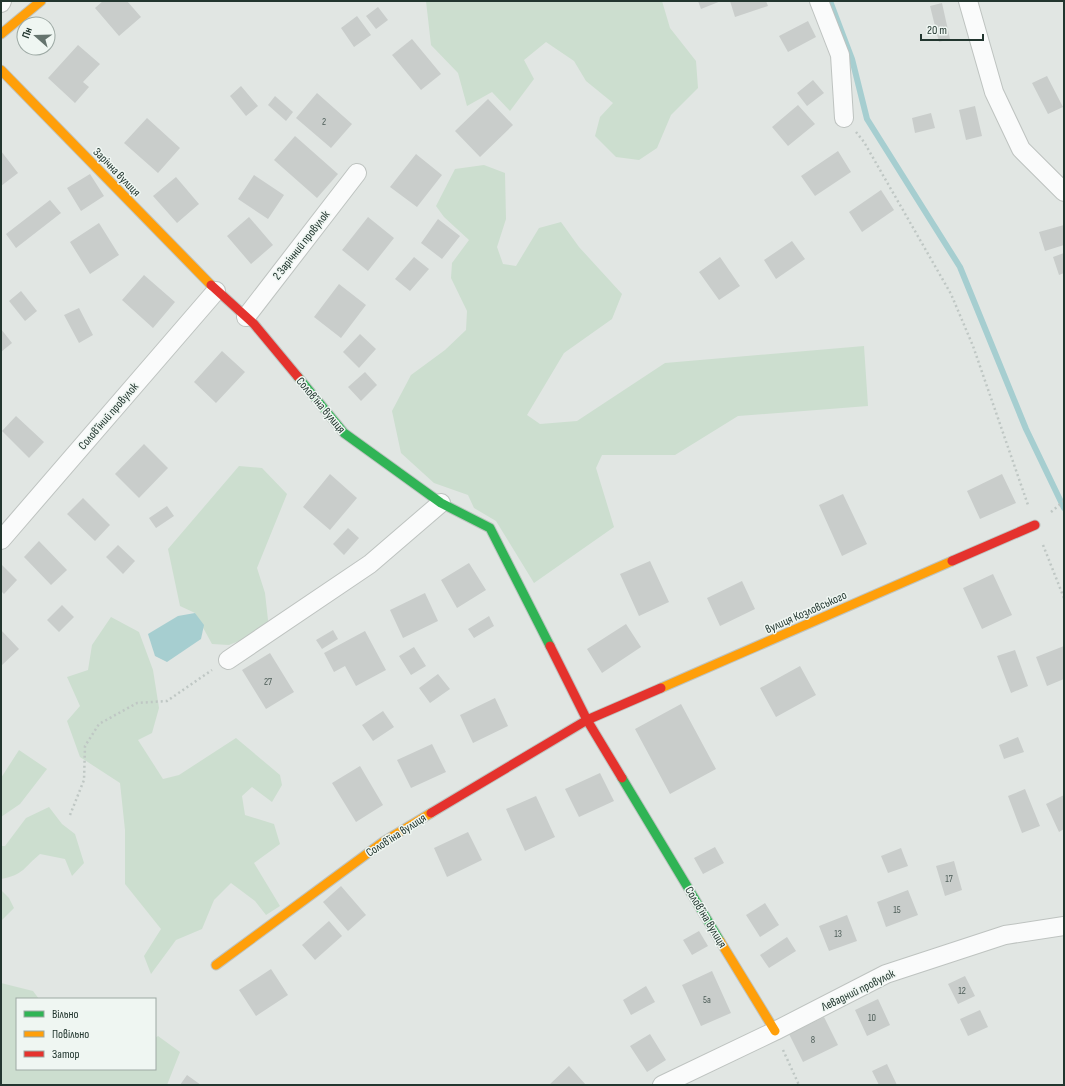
<svg xmlns="http://www.w3.org/2000/svg" width="1065" height="1086" viewBox="0 0 1065 1086" font-family="'Sofia Sans Condensed',sans-serif">
  <rect width="100%" height="100%" fill="#e1e6e3"/>
  <!-- green -->
  <path fill="#ccdecf" d="M426,1H662L670,28L696,61L698,88L671,115L657,148L639,160L616,157L595,136L600,117L613,103L586,81L574,61L546,42L524,60L534,79L510,111L492,92L467,106L458,73L431,45Z
    M484,165L505,173L506,219L497,247L503,264L516,266L539,228L561,222L579,247L622,294L612,319L564,353L527,415L540,424L577,421L665,363L864,346L868,406L738,416L675,455H602L596,468L614,527L534,583L496,521L474,508L468,495L434,483L401,453L392,411L411,375L445,350L466,330L467,311L451,278L452,263L469,240L444,217L436,206L455,169Z
    M239,466L262,468L287,494L257,568L265,593L269,629L229,645L212,644L195,613L180,606L168,549Z
    M111,617L139,632L153,670L159,708L152,733L138,740L163,779L179,775L236,738L280,775L282,785L272,802L252,787L242,796L245,815L274,824L280,844L254,863L280,906L266,915L255,901L231,883L214,900L202,929L176,940L151,974L144,956L161,929L125,884V830L120,783L80,757L67,721L80,706L67,677L88,670L92,645Z
    M19,750L47,769L20,804L1,817V778Z
    M49,807L62,824L75,834L84,863L72,876L65,859L40,854C24,867 24,875 1,879V846H5L26,818Z
    M1,890L9,898L14,908L1,921Z
    M1,983L33,991L39,999H17V1069H155V1038L158,1036L180,1052L167,1085H1Z"/>
  <!-- water -->
  <path fill="#a6ced0" d="M195,613L204,625L201,639L167,662L155,656L148,634L178,616Z"/>
  <g fill="none" stroke-linecap="round" stroke-linejoin="round">
    <!-- stream -->
    <path stroke="#a6ced0" stroke-width="6" d="M830,1L852,59L867,119L960,267L1026,429L1064,508"/>
  </g>
  <!-- building -->
  <path fill="#c9cdcb" d="M103,1H127L141,17L119,36L95,8Z
    M698,1H721L701,9Z
    M730,1H766L768,6L735,17Z
    M942,3L950,39L939,42L930,6Z
    M378,7L388,20L376,29L366,16Z
    M357,16L371,35L354,47L341,28Z
    M808,21L816,37L788,52L779,36Z
    M412,39L441,74L421,90L392,55Z
    M78,45L100,64L83,82L89,87L75,103L48,78Z
    M1047,76L1063,107L1048,114L1032,83Z
    M813,80L824,93L807,106L797,93Z
    M241,86L258,106L246,116L230,96Z
    M317,93L352,124L331,148L296,118Z
    M275,96L293,112L286,121L268,105Z
    M488,99L513,125L480,157L455,131Z
    M798,105L815,124L788,146L772,127Z
    M975,106L982,136L966,140L959,110Z
    M931,113L935,128L915,133L912,118Z
    M147,118L180,148L158,173L124,143Z
    M295,136L338,174L317,198L274,160Z
    M1,151L18,173L1,186Z
    M838,151L851,172L815,196L801,176Z
    M416,154L442,175L417,207L390,187Z
    M90,174L104,196L81,211L67,188Z
    M254,175L284,195L268,219L238,199Z
    M176,177L199,204L177,223L153,196Z
    M881,190L894,210L862,232L849,212Z
    M50,200L61,213L16,248L6,234Z
    M249,217L273,245L251,264L227,236Z
    M368,217L394,238L368,271L342,250Z
    M438,219L460,236L442,259L421,243Z
    M99,223L119,255L90,274L70,242Z
    M1064,225V245L1045,251L1039,232Z
    M792,241L805,259L776,279L764,260Z
    M1064,253V273L1059,275L1053,257Z
    M414,257L429,269L410,291L395,279Z
    M720,257L740,286L719,300L699,272Z
    M144,275L175,302L153,328L122,300Z
    M339,284L366,305L341,338L314,317Z
    M21,291L37,311L25,321L9,301Z
    M79,308L93,335L79,343L64,315Z
    M1,329L12,343L1,352Z
    M360,334L376,349L359,368L343,352Z
    M222,351L245,372L216,403L194,382Z
    M365,372L377,385L361,401L348,387Z
    M16,416L44,442L29,458L2,431Z
    M144,444L168,468L139,498L115,474Z
    M330,474L357,498L330,530L303,507Z
    M1002,474L1016,503L980,519L967,491Z
    M843,494L867,544L842,556L819,505Z
    M83,498L110,525L95,541L67,514Z
    M167,506L174,516L156,528L149,518Z
    M348,528L359,538L344,555L333,544Z
    M39,541L67,570L51,585L24,557Z
    M118,545L135,561L123,574L106,557Z
    M650,561L669,602L639,616L620,574Z
    M469,563L486,590L457,608L441,580Z
    M1,564L17,580L4,594L1,591Z
    M993,574L1012,615L982,629L963,588Z
    M742,581L755,609L720,626L707,598Z
    M425,593L438,621L403,638L390,610Z
    M62,605L74,617L59,632L47,620Z
    M489,616L494,626L474,638L468,629Z
    M626,624L641,647L602,673L587,649Z
    M1,630L19,649L1,666Z
    M333,630L338,639L322,649L316,640Z
    M365,631L386,670L356,686L345,666L334,672L324,653Z
    M1064,646V679L1047,686L1036,657Z
    M414,647L426,666L411,675L399,656Z
    M1015,650L1028,686L1011,693L997,656Z
    M270,653L294,692L266,709L242,670Z
    M800,666L816,695L776,717L760,688Z
    M438,674L450,689L430,703L419,688Z
    M495,698L508,726L473,743L460,715Z
    M681,704L716,769L670,794L635,729Z
    M383,711L394,727L373,741L362,725Z
    M1018,737L1024,752L1004,759L999,745Z
    M432,744L446,772L411,788L397,760Z
    M360,766L383,805L356,822L332,783Z
    M600,773L614,801L579,817L565,789Z
    M1025,789L1040,826L1022,833L1008,796Z
    M1064,795V829L1059,832L1046,804Z
    M536,796L555,837L525,851L506,809Z
    M468,832L482,860L447,877L434,848Z
    M715,847L724,863L703,874L694,858Z
    M901,848L908,866L888,873L881,856Z
    M954,861L962,890L945,896L936,866Z
    M341,886L366,915L348,931L323,902Z
    M908,890L918,915L886,927L877,902Z
    M765,903L779,925L760,937L746,915Z
    M847,915L857,941L829,951L819,926Z
    M329,921L342,936L315,960L302,945Z
    M699,931L708,946L692,955L683,940Z
    M787,937L796,951L769,968L760,955Z
    M271,969L288,995L256,1016L239,990Z
    M712,971L731,1013L701,1026L682,985Z
    M965,976L975,996L958,1004L948,984Z
    M646,986L655,1002L631,1015L623,1000Z
    M878,999L890,1025L867,1036L855,1010Z
    M980,1010L988,1027L968,1036L960,1019Z
    M824,1017L838,1045L803,1062L789,1034Z
    M650,1034L666,1060L647,1072L630,1046Z
    M887,1064L897,1085H879L872,1071Z
    M569,1066L586,1085H549Z
    M187,1075L201,1085H180Z"/>
  <g fill="none" stroke-linecap="round" stroke-linejoin="round">
    <defs>
      <path id="street" d="M819,1L840,55L844,118
        M968,1L994,92L1021,149L1064,192
        M1,3L2,1
        M246,317L357,173
        M1,540L216,291
        M228,660L370,564L441,503
        M662,1085L775,1031L886,974L1005,935L1064,926"/>
      <path id="fast" d="M298,377L344,433L441,503L490,528L550,646
        M622,778L720,941"/>
      <path id="slow" d="M1,34L41,1
        M1,70L211,285
        M661,688L952,561
        M720,941L775,1031
        M216,965L383,842L431,813"/>
      <path id="jam" d="M211,285L254,324L298,377
        M952,561L1035,525
        M550,646L587,720L622,778
        M431,813L587,720L661,688"/>
    </defs>
    <!-- street casing -->
    <use href="#street" stroke="#bec3c0" stroke-width="20"/>
    <!-- fast casing -->
    <use href="#fast" stroke="#bec4c1" stroke-width="11"/>
    <!-- slow casing -->
    <use href="#slow" stroke="#bec4c1" stroke-width="11"/>
    <!-- jam casing -->
    <use href="#jam" stroke="#bec4c1" stroke-width="11"/>
    <!-- path -->
    <path stroke="#bfc7c4" stroke-width="2.5" stroke-dasharray="2 3" stroke-linecap="butt" d="M856,132L864,142L951,294L973,346L1028,505
      M1051,512L1064,501
      M1043,545L1064,598
      M70,815L84,780L85,746L99,724L137,703L167,701L212,670
      M783,1050L799,1085"/>
    <!-- street -->
    <use href="#street" stroke="#fafbfb" stroke-width="18"/>
    <!-- fast -->
    <use href="#fast" stroke="#30b455" stroke-width="9"/>
    <!-- slow -->
    <use href="#slow" stroke="#ff9f0a" stroke-width="9"/>
    <!-- jam -->
    <use href="#jam" stroke="#e5322d" stroke-width="9"/>
  </g>
  <g text-anchor="middle" stroke-width="3" stroke-linejoin="round" paint-order="stroke">
    <!-- number labels -->
    <g font-size="10" fill="#4c5c57">
      <text x="324" y="125">2</text>
      <text x="268" y="685">27</text>
      <text x="949" y="882">17</text>
      <text x="897" y="913">15</text>
      <text x="838" y="937">13</text>
      <text x="962" y="994">12</text>
      <text x="707" y="1003">5а</text>
      <text x="872" y="1021">10</text>
      <text x="813" y="1043">8</text>
    </g>
    <!-- street labels -->
    <g font-size="12" fill="#22362f" stroke="#eff6f2">
      <text transform="translate(117 172) rotate(46)" y="4">Зарічна вулиця</text>
      <text transform="translate(301 245) rotate(-52)" y="4">2 Зарічний провулок</text>
      <text transform="translate(321 405) rotate(50)" y="4">Соловʼїна вулиця</text>
      <text transform="translate(108 416) rotate(-49)" y="4">Соловʼїний провулок</text>
      <text transform="translate(806 612) rotate(-24)" y="4">вулиця Козловського</text>
      <text transform="translate(396 835) rotate(-33)" y="4">Соловʼїна вулиця</text>
      <text transform="translate(706 917) rotate(59)" y="4">Соловʼїна вулиця</text>
      <text transform="translate(858 990) rotate(-26)" y="4">Левадний провулок</text>
    </g>
  </g>
  <!-- border -->
  <rect width="1065" height="1086" fill="none" stroke="#22362f" stroke-width="4"/>
  <!-- legend -->
  <rect x="16" y="998" width="140" height="72" fill="#eff6f2" stroke="#9da9a4"/>
  <rect x="24" y="1011" width="20" height="6" fill="#30b455" stroke="#9da9a4"/>
  <text x="52" y="1018" font-size="12" fill="#22362f">Вільно</text>
  <rect x="24" y="1031" width="20" height="6" fill="#ff9f0a" stroke="#9da9a4"/>
  <text x="52" y="1038" font-size="12" fill="#22362f">Повільно</text>
  <rect x="24" y="1051" width="20" height="6" fill="#e5322d" stroke="#9da9a4"/>
  <text x="52" y="1058" font-size="12" fill="#22362f">Затор</text>
  <!-- north arrow -->
  <g transform="translate(36 36) rotate(290)"><circle r="19" fill="#eff6f2" stroke="#9da9a4"/>
  <path d="M0-3L7 15L0 10L-7 15Z" fill="#65746e"/>
  <text y="-6" font-size="11" font-weight="bold" text-anchor="middle" fill="#22362f">Пн</text>
  </g>
  <!-- scale -->
  <path d="M921 34v6h62v-6" fill="none" stroke="#22362f" stroke-width="2"/>
  <text x="927" y="34" font-size="12" fill="#22362f" stroke="#eff6f2" stroke-width="3" paint-order="stroke">20 m</text>
</svg>
